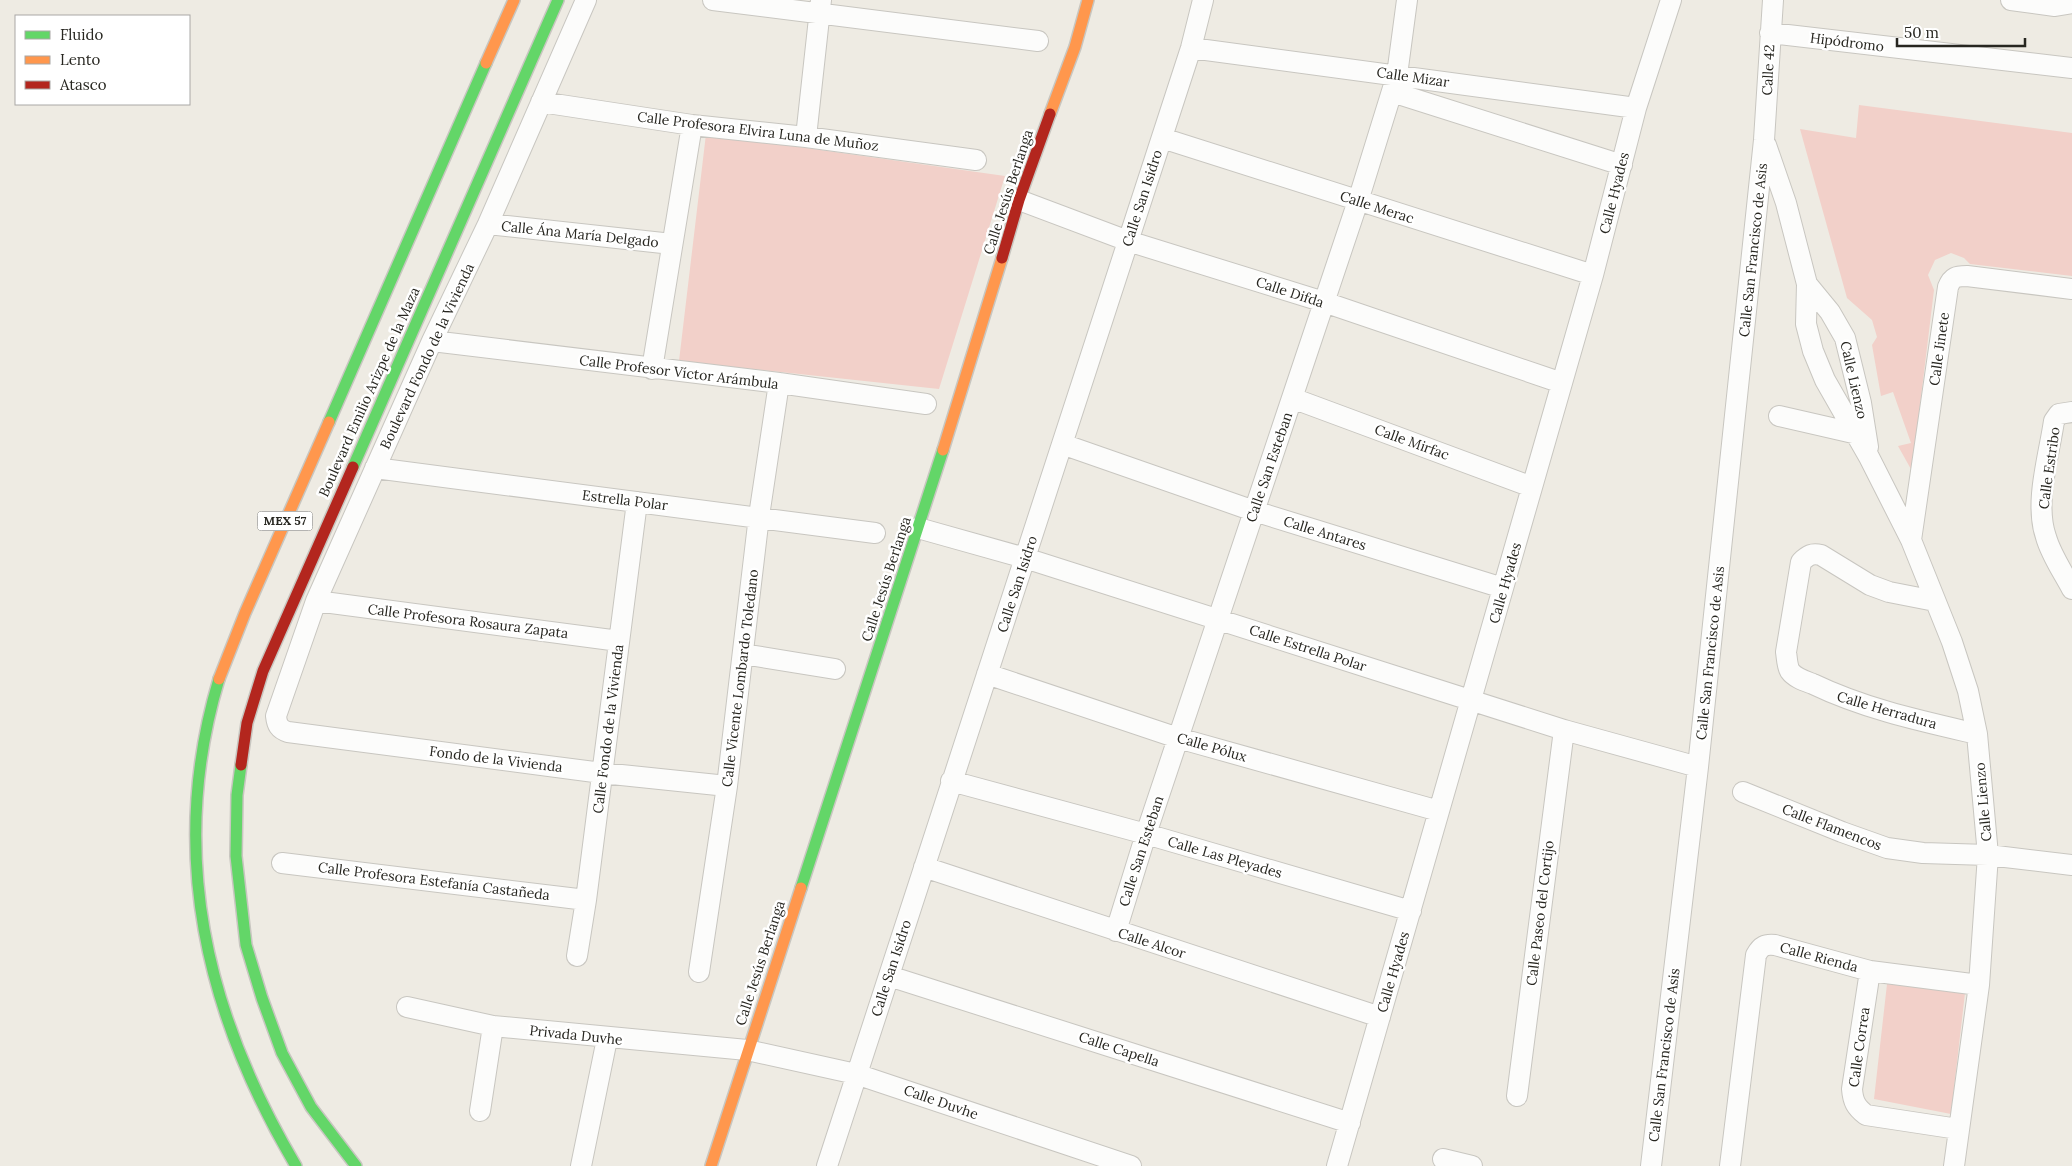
<svg xmlns="http://www.w3.org/2000/svg" width="2072" height="1166" viewBox="0 0 2072 1166" font-family="Lora,serif">
  <rect width="100%" height="100%" fill="#eeebe3"/>
  <!-- green -->
  <path fill="#f2d0c9" d="M1859,105L2072,133V276L1970,264L1964,258L1951,253L1935,260L1928,275L1934,290L1912,471L1898,446L1911,443L1893,392L1881,396L1872,345L1877,337L1872,320L1847,298L1800,129L1856,138Z
    M706,134L1005,176L939,389L679,361Z
    M1887,984L1965,993L1951,1114L1874,1099Z"/>
  <g fill="none" stroke-linecap="round" stroke-linejoin="round">
    <defs>
      <path id="street" d="M586,0L488,224L432,341L316,601L276,716C277,725 279,729 288,732L602,773L727,786
        M713,0L1038,41
        M2011,0L2055,6L2072,3
        M1770,33L2072,68
        M1191,48L1636,108
        M1392,92L1622,165
        M541,102L692,125L806,137L976,160
        M806,137L821,0
        M1162,138L1593,275
        M1766,145L1786,203L1807,284L1806,324L1813,351L1825,380L1869,457L1911,540L1952,642L1968,691L1977,734L1988,855L1979,985L1954,1166
        M1019,200L1128,241L1324,302L1562,383
        M488,224L672,244
        M1807,284L1830,312L1845,338L1861,403L1868,447
        M432,341L779,383L926,404
        M652,369L692,125
        M1292,398L1532,487
        M2072,412L2059,414L2054,421C2049,456 2034,503 2046,537C2051,555 2063,572 2072,589
        M1779,416L1862,435
        M1062,444L1254,511L1503,588
        M375,468L875,533
        M918,528L1025,558L1564,730L1698,767
        M1911,540L1948,287C1952,277 1956,276 1967,276L2072,289
        M316,601L619,641
        M1935,601L1889,592L1870,585L1821,555C1812,553 1808,555 1801,562L1786,652C1787,658 1787,666 1790,671C1795,678 1805,681 1813,684C1865,709 1921,721 1977,734
        M743,654L835,669
        M987,674L1178,738L1439,811
        M951,781L1146,834L1411,911
        M1743,792L1842,832L1887,848L1923,853L1988,855L2072,865
        M282,863L586,900
        M924,867L1380,1017
        M1116,931L1146,834L1358,201L1397,75L1407,0
        M577,956L586,900L637,502
        M1870,971L1852,1089C1853,1102 1856,1107 1866,1115L1958,1129
        M699,972L727,786L759,516L779,383
        M889,976L1350,1123
        M407,1007L493,1026L747,1050L856,1074L1131,1166
        M1517,1096L1564,730
        M480,1111L493,1026
        M1443,1159L1472,1166
        M581,1166L607,1039
        M827,1166L1191,48L1203,0
        M1337,1166L1593,275L1636,108L1671,0
        M1651,1166L1698,767L1764,140L1773,0
        M1730,1166L1756,955C1761,946 1765,944 1775,945L1870,971L1979,985"/>
      <path id="fast" d="M329,422L486,63
        M353,467L558,0
        M219,679C167,852 206,1014 296,1166
        M241,765L237,795L236,856L246,945L262,998L282,1053L311,1107L356,1166
        M801,888L943,450"/>
      <path id="slow" d="M486,63L514,0
        M1050,114L1075,47L1088,0
        M943,450L1002,258
        M219,679L245,613L329,422
        M711,1166L801,888"/>
      <path id="jam" d="M1002,258L1019,200L1050,114
        M241,765L247,723L263,671L353,467"/>
    </defs>
    <!-- street casing -->
    <use href="#street" stroke="#c8c6c0" stroke-width="22"/>
    <!-- fast casing -->
    <use href="#fast" stroke="#c8c6c0" stroke-width="14"/>
    <!-- slow casing -->
    <use href="#slow" stroke="#c8c6c0" stroke-width="14"/>
    <!-- jam casing -->
    <use href="#jam" stroke="#c8c6c0" stroke-width="14"/>
    <!-- street -->
    <use href="#street" stroke="#fcfcfb" stroke-width="20"/>
    <!-- fast -->
    <use href="#fast" stroke="#63d668" stroke-width="11"/>
    <!-- slow -->
    <use href="#slow" stroke="#ff974d" stroke-width="11"/>
    <!-- jam -->
    <use href="#jam" stroke="#b3261e" stroke-width="11"/>
  </g>
  <g text-anchor="middle" stroke-width="5" stroke-linejoin="round" paint-order="stroke">
    <!-- shield labels -->
    <rect fill="#fff" stroke="#686763" stroke-width="1" x="257.5" y="511.5" width="55" height="19" rx="4"/>
    <g font-size="12" font-weight="bold" fill="#272620">
      <text x="285" y="525">MEX 57</text>
    </g>
    <!-- street labels -->
    <g font-size="14" fill="#272620" stroke="#fff">
      <text transform="translate(1847 42) rotate(7)" y="5">Hipódromo</text>
      <text transform="translate(1768 70) rotate(-87)" y="5">Calle 42</text>
      <text transform="translate(1413 77) rotate(8)" y="5">Calle Mizar</text>
      <text transform="translate(758 131) rotate(7)" y="5">Calle Profesora Elvira Luna de Muñoz</text>
      <text transform="translate(1008 192) rotate(-72)" y="5">Calle Jesús Berlanga</text>
      <text transform="translate(1614 193) rotate(-76)" y="5">Calle Hyades</text>
      <text transform="translate(1142 198) rotate(-72)" y="5">Calle San Isidro</text>
      <text transform="translate(1377 207) rotate(18)" y="5">Calle Merac</text>
      <text transform="translate(580 234) rotate(6)" y="5">Calle Ána María Delgado</text>
      <text transform="translate(1753 250) rotate(-84)" y="5">Calle San Francisco de Asis</text>
      <text transform="translate(1290 292) rotate(18)" y="5">Calle Difda</text>
      <text transform="translate(1939 349) rotate(-82)" y="5">Calle Jinete</text>
      <text transform="translate(427 356) rotate(-65)" y="5">Boulevard Fondo de la Vivienda</text>
      <text transform="translate(679 372) rotate(7)" y="5">Calle Profesor Víctor Arámbula</text>
      <text transform="translate(1854 380) rotate(77)" y="5">Calle Lienzo</text>
      <text transform="translate(369 392) rotate(-66)" y="5">Boulevard Emilio Arizpe de la Maza</text>
      <text transform="translate(1412 442) rotate(20)" y="5">Calle Mirfac</text>
      <text transform="translate(1269 467) rotate(-71)" y="5">Calle San Esteban</text>
      <text transform="translate(2049 468) rotate(-82)" y="5">Calle Estribo</text>
      <text transform="translate(625 500) rotate(7)" y="5">Estrella Polar</text>
      <text transform="translate(1325 533) rotate(17)" y="5">Calle Antares</text>
      <text transform="translate(886 579) rotate(-72)" y="5">Calle Jesús Berlanga</text>
      <text transform="translate(1505 583) rotate(-74)" y="5">Calle Hyades</text>
      <text transform="translate(1017 584) rotate(-72)" y="5">Calle San Isidro</text>
      <text transform="translate(468 621) rotate(7)" y="5">Calle Profesora Rosaura Zapata</text>
      <text transform="translate(1308 648) rotate(18)" y="5">Calle Estrella Polar</text>
      <text transform="translate(1710 653) rotate(-84)" y="5">Calle San Francisco de Asis</text>
      <text transform="translate(740 678) rotate(-83)" y="5">Calle Vicente Lombardo Toledano</text>
      <text transform="translate(1887 710) rotate(16)" y="5">Calle Herradura</text>
      <text transform="translate(608 729) rotate(-83)" y="5">Calle Fondo de la Vivienda</text>
      <text transform="translate(1212 747) rotate(16)" y="5">Calle Pólux</text>
      <text transform="translate(496 759) rotate(7)" y="5">Fondo de la Vivienda</text>
      <text transform="translate(1983 802) rotate(-95)" y="5">Calle Lienzo</text>
      <text transform="translate(1832 827) rotate(21)" y="5">Calle Flamencos</text>
      <text transform="translate(1141 851) rotate(-72)" y="5">Calle San Esteban</text>
      <text transform="translate(1225 857) rotate(16)" y="5">Calle Las Pleyades</text>
      <text transform="translate(434 881) rotate(7)" y="5">Calle Profesora Estefanía Castañeda</text>
      <text transform="translate(1540 913) rotate(-83)" y="5">Calle Paseo del Cortijo</text>
      <text transform="translate(1152 943) rotate(18)" y="5">Calle Alcor</text>
      <text transform="translate(1819 957) rotate(15)" y="5">Calle Rienda</text>
      <text transform="translate(760 963) rotate(-72)" y="5">Calle Jesús Berlanga</text>
      <text transform="translate(891 968) rotate(-72)" y="5">Calle San Isidro</text>
      <text transform="translate(1393 972) rotate(-74)" y="5">Calle Hyades</text>
      <text transform="translate(576 1035) rotate(6)" y="5">Privada Duvhe</text>
      <text transform="translate(1859 1047) rotate(-82)" y="5">Calle Correa</text>
      <text transform="translate(1119 1049) rotate(18)" y="5">Calle Capella</text>
      <text transform="translate(1664 1055) rotate(-83)" y="5">Calle San Francisco de Asis</text>
      <text transform="translate(941 1102) rotate(19)" y="5">Calle Duvhe</text>
    </g>
  </g>
  <!-- legend -->
  <rect x="15" y="15" width="175" height="90" fill="#ffffff" stroke="#a9a8a6"/>
  <rect x="25" y="31" width="25" height="8" fill="#63d668" stroke="#a9a8a6"/>
  <text x="60" y="40" font-size="15" fill="#272620">Fluido</text>
  <rect x="25" y="56" width="25" height="8" fill="#ff974d" stroke="#a9a8a6"/>
  <text x="60" y="65" font-size="15" fill="#272620">Lento</text>
  <rect x="25" y="81" width="25" height="8" fill="#b3261e" stroke="#a9a8a6"/>
  <text x="60" y="90" font-size="15" fill="#272620">Atasco</text>
  <!-- scale -->
  <path d="M1897 38v8h128v-8" fill="none" stroke="#272620" stroke-width="2.5"/>
  <text x="1904" y="38" font-size="15" fill="#272620" stroke="#ffffff" stroke-width="4" paint-order="stroke">50 m</text>
</svg>
